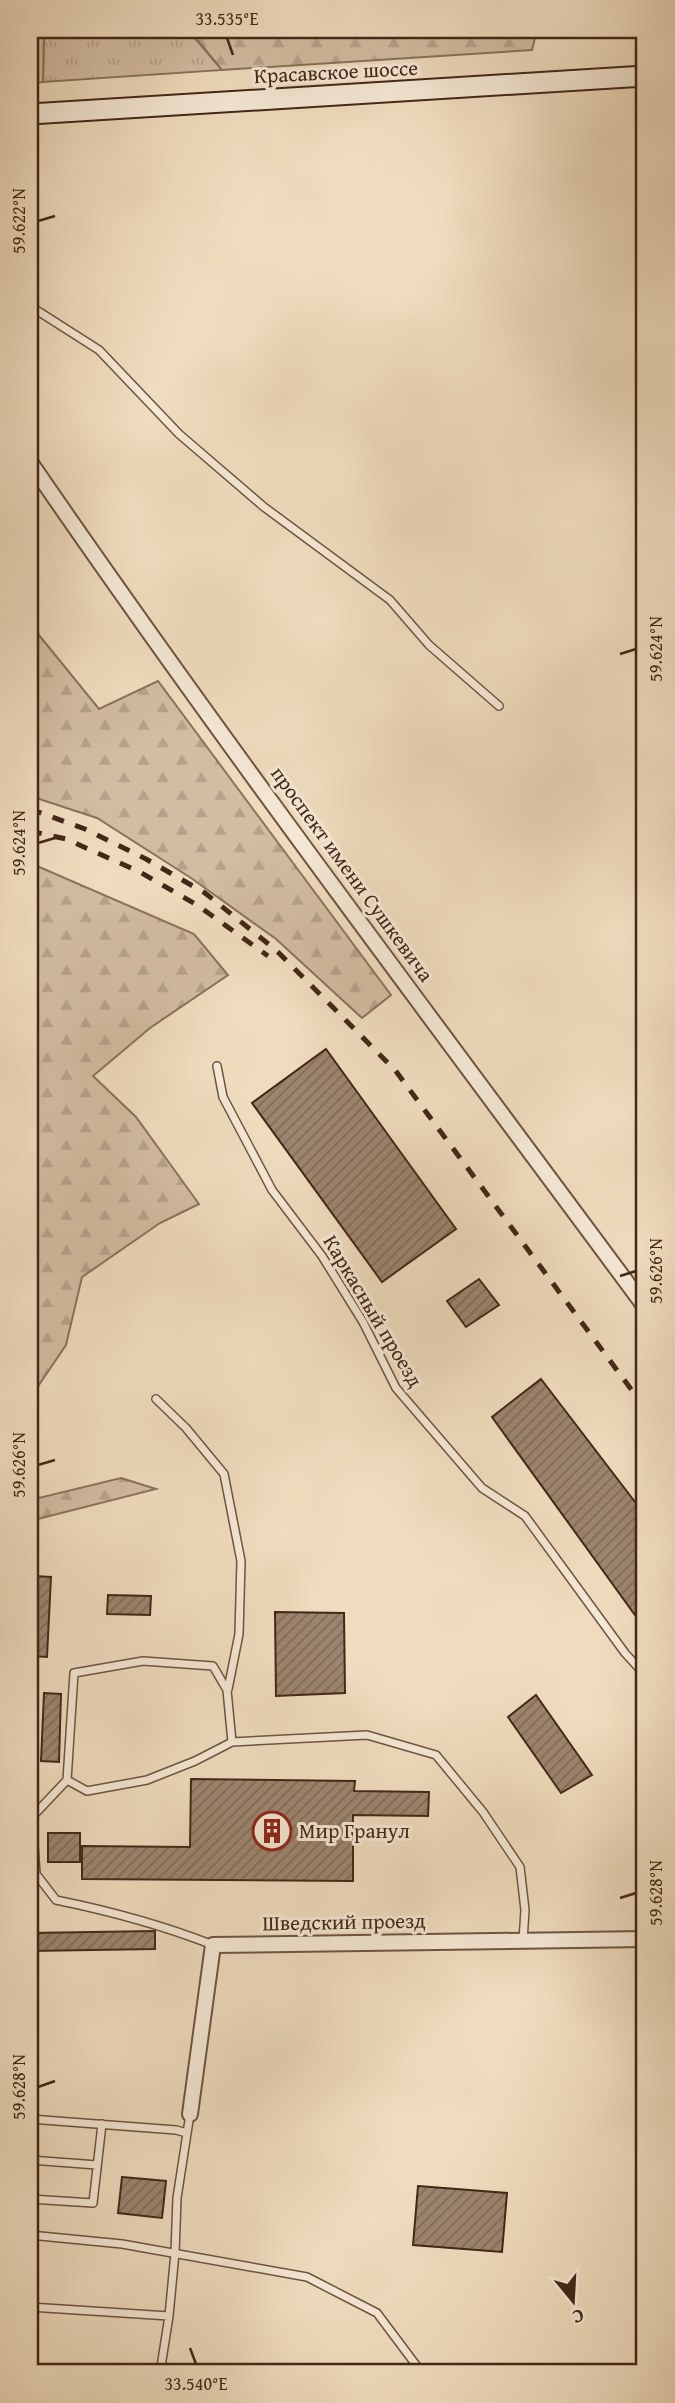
<svg xmlns="http://www.w3.org/2000/svg" width="675" height="2403" viewBox="0 0 675 2403" font-family="'Gentium Book Plus',serif">
  <defs>
    <pattern id="grass-tufts" width="24" height="20" patternUnits="userSpaceOnUse" patternTransform="scale(1.75)"><rect width="24" height="20" fill="#d2bda2"/><path d="M3 7l-1-3M5 7V3M7 7l1-3M15 17l-1-3M17 17v-4M19 17l1-3" fill="none" stroke="#b6a28b"/></pattern>
    <pattern id="forest-firs" width="22" height="20" patternUnits="userSpaceOnUse" patternTransform="scale(1.75)"><rect width="22" height="20" fill="#d2bda2"/><path d="M5 1l3.5 6h-7zM16 11l3.5 6h-7z" fill="#b6a28b"/></pattern>
    <pattern id="building-hatch" width="6" height="6" patternUnits="userSpaceOnUse" patternTransform="scale(1.75)"><rect width="6" height="6" fill="#9c856e"/><path d="M-1 1l2-2M0 6l6-6M5 7l2-2" fill="none" stroke="#816d59"/></pattern>
  </defs>
  <rect width="100%" height="100%" fill="#efdcbe"/>
  <filter id="stains"><feTurbulence type="fractalNoise" baseFrequency=".00286" numOctaves="4"/><feColorMatrix values="0 0 0 0 .2 0 0 0 0 .09 0 0 0 0 .02 0 0 0 .5 -.17"/></filter>
  <radialGradient id="worn" r=".72"><stop offset=".6" stop-color="#630" stop-opacity="0"/><stop offset="1" stop-color="#630" stop-opacity=".3"/></radialGradient>
  <!-- grass -->
  <path fill="url(#grass-tufts)" stroke="#8a725c" stroke-width="2" d="M44,30H188L222,70L43,82Z"/>
  <!-- forest -->
  <path fill="url(#forest-firs)" stroke="#8a725c" stroke-width="2" d="M30,30H44L43,82L30,83Z
    M189,30H537L532,50L222,70Z
    M30,624L99,709L158,681L391,995L362,1018L276,939L191,878L97,818L30,796Z
    M30,863L194,934L228,975L150,1028L93,1076L136,1117L199,1204L160,1223L82,1277L66,1345L30,1398Z
    M121,1478L156,1489L30,1521V1487L39,1498Z"/>
  <!-- building -->
  <path fill="url(#building-hatch)" stroke="#432717" stroke-width="2" d="M326,1049L456,1229L382,1282L252,1103Z
    M479,1279L499,1305L466,1327L447,1301Z
    M541,1379L645,1515V1629L492,1417Z
    M34,1576L51,1577L47,1657L31,1656Z
    M108,1595L151,1596L150,1615L107,1614Z
    M275,1612L344,1613L345,1693L276,1696Z
    M44,1693L61,1694L59,1762L41,1761Z
    M536,1695L592,1775L561,1793L508,1717Z
    M191,1779L355,1781L354,1791L429,1792L428,1816L353,1815V1881L82,1879V1846L190,1847Z
    M48,1833H80V1862H48Z
    M155,1931V1949L30,1951V1933Z
    M122,2177L166,2181L162,2218L118,2213Z
    M418,2186L507,2193L502,2252L413,2245Z"/>
  <g fill="none" stroke-linecap="round" stroke-linejoin="round">
    <defs>
      <path id="lane" d="M30,306L99,350L179,434L264,507L390,600L429,645L499,706
        M217,1066L223,1097L272,1190L322,1256L363,1322L396,1388L482,1488L525,1516L625,1653L645,1675
        M156,1399L186,1428L224,1474L241,1561L239,1634L228,1689
        M67,1780L87,1791L147,1780L195,1761L232,1742
        M213,1945C162,1925 110,1911 56,1900L36,1874L32,1817L67,1780L74,1673L143,1661L213,1666L227,1690L232,1742L367,1735L436,1755L483,1812L520,1867L525,1910L523,1941
        M30,2119L176,2130L187,2133
        M30,2160L97,2165
        M30,2199L93,2203L102,2124
        M30,2235L122,2244L307,2277L377,2313L422,2373
        M30,2307L169,2316
        M160,2373L169,2316L175,2253L177,2198L190,2114"/>
      <path id="street" d="M30,462C227,749 438,1027 645,1307
        M190,2114L213,1945L645,1939"/>
      <path id="secondary" d="M30,114L645,76"/>
    </defs>
    <!-- lane casing -->
    <use href="#lane" stroke="#6e5441" stroke-width="10"/>
    <!-- street casing -->
    <use href="#street" stroke="#6e5441" stroke-width="18"/>
    <!-- secondary casing -->
    <use href="#secondary" stroke="#432717" stroke-width="23"/>
    <!-- lane -->
    <use href="#lane" stroke="#f5e8d5" stroke-width="7"/>
    <!-- street -->
    <use href="#street" stroke="#f5e8d5" stroke-width="14"/>
    <!-- secondary -->
    <use href="#secondary" stroke="#f5e8d5" stroke-width="19"/>
    <!-- rail -->
    <path stroke="#432717" stroke-width="5" stroke-dasharray="12 12" stroke-linecap="butt" d="M30,809L85,829L146,859L205,893L276,950L395,1070L645,1408
      M30,831L66,839L140,872L197,905L268,956"/>
  </g>
  <!-- ticks -->
  <path fill="none" stroke="#432717" stroke-width="2.5" d="M227,38L233,55M38,221L55,216M620,654L636,649M38,843L55,838M620,1276L636,1271M38,1465L55,1460M620,1898L636,1893M38,2087L55,2081M190,2348L196,2364"/>
  <!-- icons -->
  <defs>
    <symbol id="building-ring" viewBox="-11 -11 22 22"><circle r="9.5" fill="#f5e8d5" stroke="#8f2418" stroke-width="1.5"/><path d="M-4-6H4V6H1V3H-1V6H-4ZM-2.5-4.3h1.7v1.8h-1.7ZM.8-4.3h1.7v1.8H.8ZM-2.5-1h1.7V.8h-1.7ZM.8-1h1.7V.8H.8Z" fill="#8f2418"/></symbol>
  </defs>
  <g fill-rule="evenodd">
    <use href="#building-ring" x="250" y="1809" width="44" height="44"/>
  </g>
  <g text-anchor="middle" stroke-width="6" stroke-linejoin="round" paint-order="stroke">
    <!-- street labels -->
    <g font-size="21" fill="#432717" stroke="#f5e8d5">
      <text transform="translate(336 72) rotate(-3)" y="7">Красавское шоссе</text>
      <text transform="translate(352 874) rotate(54)" y="7">проспект имени Сушкевича</text>
      <text transform="translate(373 1311) rotate(59)" y="7">Каркасный проезд</text>
      <text transform="translate(344 1922) rotate(-1)" y="7">Шведский проезд</text>
    </g>
    <!-- poi labels -->
    <g font-size="21" fill="#432717" stroke="#f5e8d5" text-anchor="start">
      <text x="299" y="1838">Мир Гранул</text>
    </g>
  </g>
  <!-- margin -->
  <rect width="675" height="2403" fill="none" stroke="#efdcbe" stroke-width="77"/>
  <!-- north arrow -->
  <g transform="translate(573 2301) rotate(162)" stroke="#f5e8d5" stroke-width="5" paint-order="stroke">
  <path d="M0-5L12 26L0 18L-12 26Z" fill="#432717"/>
  <text y="-10" font-size="19" font-weight="bold" text-anchor="middle" fill="#432717">С</text>
  </g>
  <rect x="38" y="38" width="598" height="2326" fill="none" stroke="#432717" stroke-width="2.5"/>
  <g font-size="18" text-anchor="middle" fill="#432717">
    <text x="227" y="25">33.535°E</text>
    <text transform="translate(19 221) rotate(-90)" y="6">59.622°N</text>
    <text transform="translate(656 649) rotate(-90)" y="6">59.624°N</text>
    <text transform="translate(19 843) rotate(-90)" y="6">59.624°N</text>
    <text transform="translate(656 1271) rotate(-90)" y="6">59.626°N</text>
    <text transform="translate(19 1465) rotate(-90)" y="6">59.626°N</text>
    <text transform="translate(656 1893) rotate(-90)" y="6">59.628°N</text>
    <text transform="translate(19 2087) rotate(-90)" y="6">59.628°N</text>
    <text x="196" y="2390">33.540°E</text>
  </g>
  <rect width="100%" height="100%" filter="url(#stains)"/>
  <rect width="100%" height="100%" fill="url(#worn)"/>
</svg>
